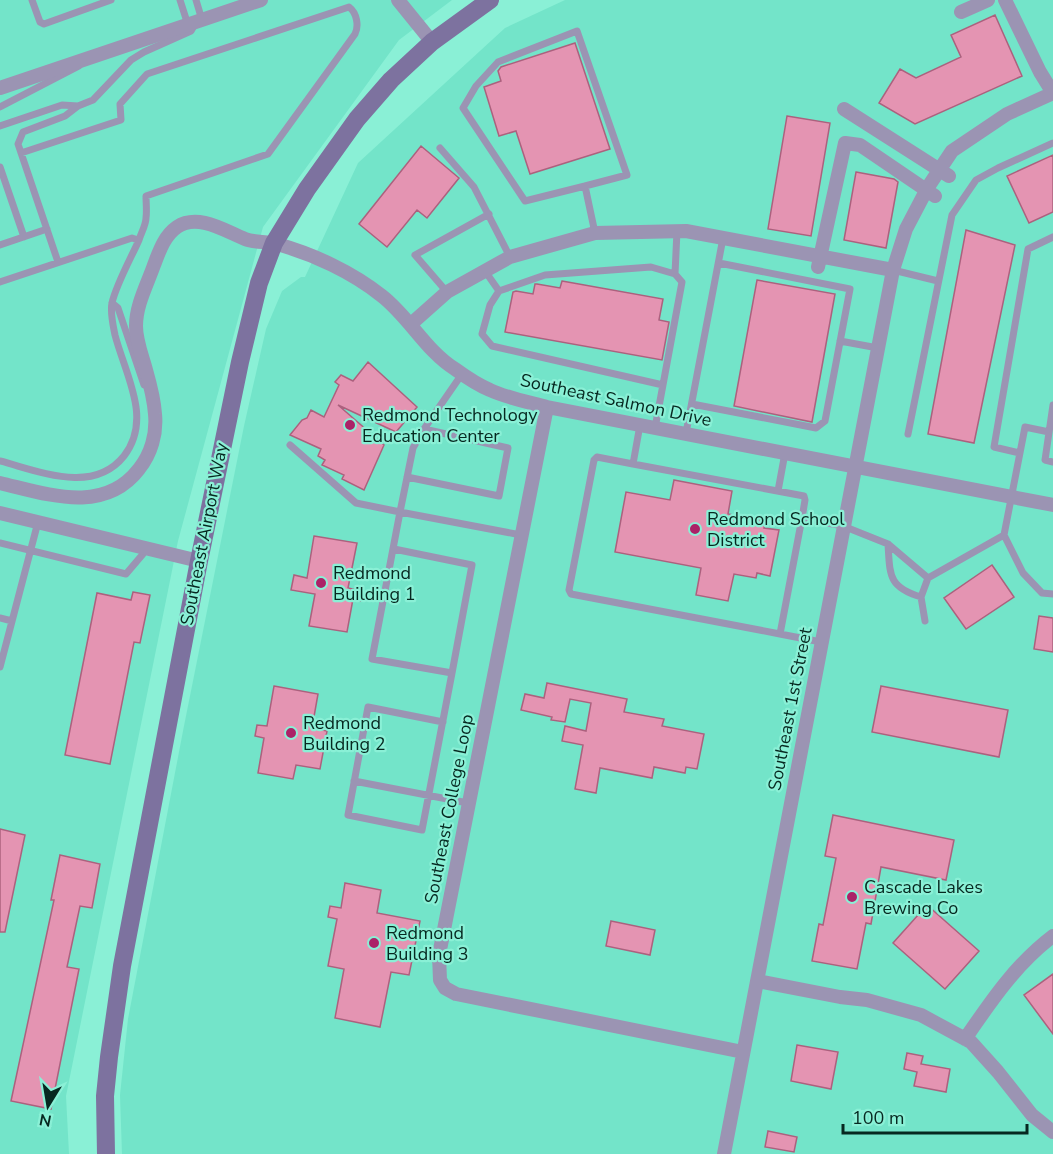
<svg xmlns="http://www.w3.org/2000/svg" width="1053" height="1154" viewBox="0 0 1053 1154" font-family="'Nunito Sans',sans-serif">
  <rect width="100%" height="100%" fill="#8af0d6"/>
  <!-- built -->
  <path fill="#73e4c9" d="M0,0H452L399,40L263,227L178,541L66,1096L69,1154H0Z
    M565,0H1053V1154H122L120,1095L128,1019L183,731L244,426L266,329L282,291L301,277H305L358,163L505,28Z"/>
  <!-- building -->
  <path fill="#e494b2" stroke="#ac617e" stroke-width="1.5" d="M995,15L1022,76L915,124L879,103L900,69L916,78L961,57L951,35Z
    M575,43L610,149L530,174L516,131L499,136L484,87L501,81L498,71L501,67Z
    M787,116L830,123L811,236L768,229Z
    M421,146L459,178L427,218L417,210L387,247L359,224Z
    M1053,155V212L1029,223L1007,176Z
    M856,172L894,179L898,182L886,248L844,240Z
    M966,230L1015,245L974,443L928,434Z
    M757,280L835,294L812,422L734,406Z
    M562,281L663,299L659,320L669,322L662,360L505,332L513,292L516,291L533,294L535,284H537L560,288Z
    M368,362L417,407L396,432L338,405L384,445L364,490L342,479L344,475L322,465L325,460L318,456L321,449L290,435L302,420L307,418L311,410L324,417L339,385L335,382L341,375L353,381Z
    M674,480L732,491L728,514L765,521L764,528L779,530L770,576L757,573L756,578L734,574L728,601L696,595L701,568L615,552L626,492L670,500Z
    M314,536L357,543L348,588L363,591L362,601L353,599L347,632L309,626L315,594L291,590L294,575L307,578Z
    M992,565L1014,597L966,629L944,598Z
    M133,592L150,595L140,643L134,642L110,764L65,755L97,593L131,600Z
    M1039,616L1053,618V652L1034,649Z
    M547,683L627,699L624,712L664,719L662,726L704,734L697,769L686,767L685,773L654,767L652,778L600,768L596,793L575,789L583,745L562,741L565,726L586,731L591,703L570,699L565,722L551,720L552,717L521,710L525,694L544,698Z
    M274,686L318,694L312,728L327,731L320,769L296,765L293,779L258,773L264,738L255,736L257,725L267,726Z
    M881,686L1008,710L999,757L872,732Z
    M833,815L954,840L946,880L881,867L871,924L866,923L857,969L812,961L819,924L823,925L836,858L825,856Z
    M0,829L25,835L5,932H0Z
    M60,855L100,864L92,908L80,906L67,967L79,969L51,1109L11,1101L54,900H51Z
    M345,883L381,890L377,913L420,921L409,975L391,972L380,1027L335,1018L344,969L328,966L337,919L328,917L330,906L341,908Z
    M927,905L979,951L945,989L893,943Z
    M611,921L655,930L650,955L606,946Z
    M1053,974V1034L1024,995Z
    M797,1045L838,1052L831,1089L791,1081Z
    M907,1053L923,1056L921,1064L950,1069L946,1092L914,1086L917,1072L904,1069Z
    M768,1131L797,1137L794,1152L765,1147Z"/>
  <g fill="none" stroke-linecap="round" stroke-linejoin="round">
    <!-- lane -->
    <path stroke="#9b94b3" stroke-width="7" d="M32,0L40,22L44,24L111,0
      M180,0L188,25
      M196,0L202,20
      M0,107L79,66
      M0,126L62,105L78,106L93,100L131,60L144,52L191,31L195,24
      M440,148L474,187L510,257
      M0,167L24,237
      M585,186L627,175L577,31L498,62L476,86L463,108L525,201L585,186L595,233
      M0,245L47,229
      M58,262L18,144L23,132L65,116L78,106
      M893,270L938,281
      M485,271L499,291L490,305L482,334L492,346L663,385
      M0,282L132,238L138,240
      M499,291L545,275L651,267L675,274
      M447,292L415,255L489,214
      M112,303L118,308L144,385
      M840,341L878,348
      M462,374L424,429L413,448L400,512L521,535
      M692,404L816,428L825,421L850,289L719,263
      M1053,405L1045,460L1053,462
      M640,425L633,464L804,496L805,500L802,518L843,526L888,544L928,578L1004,535
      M655,428L682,282L675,274L677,231
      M1049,432L1025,427L1004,535L1023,573L1042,593L1053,594
      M686,433L723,238
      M908,434L952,215L976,180L998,168L1053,143
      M290,445L356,503L400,512L372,659L452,673L422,830L348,815L368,707L443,722
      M1020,453L994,447L1028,249L1053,237
      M0,461C39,471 93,495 124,456C153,419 125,374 115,335C113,325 110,313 112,303C116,285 131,258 139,240C141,233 146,225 146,218C147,211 146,203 146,196L268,154L355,34C359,26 357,13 349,7L147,74L120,104L121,120L21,153
      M633,464L597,457L594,460L569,590L571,594L780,634
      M407,477L499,496L508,448L424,429
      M778,491L785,453
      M802,518L780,634L821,642
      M0,543L126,574L143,554L145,548
      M888,544C890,575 888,587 921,597
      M394,549L472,565L452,673
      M0,618L12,621
      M925,621L921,597L928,578
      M0,667L38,522
      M354,781L468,803"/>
    <!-- street -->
    <path stroke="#9b94b3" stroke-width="14" d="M398,0L432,42
      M961,12L988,0
      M0,88L261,0
      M844,109L949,176
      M818,267L845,143L860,145L935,196
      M411,324L447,292L510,257L595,233L686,231L893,270
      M547,407L439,955L440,980L445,988L456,994L743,1052
      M0,483C47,494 104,515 139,469C151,454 157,434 155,414C154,399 150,384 146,370C142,355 136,341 136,326C136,305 147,285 154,265C159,252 164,236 177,227C198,213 225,231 245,239C255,243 266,241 277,244C313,254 352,272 382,296C409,317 426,351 455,369C466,377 478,385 490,390C507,398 528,402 547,407L1053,505
      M0,513L199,561
      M757,981L840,997L867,1000L921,1015L971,1042L998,1072L1032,1115L1053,1132
      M965,1039C991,1001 1016,964 1053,936
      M724,1154L893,270L906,229L928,187L952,151L1007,114L1053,93L1040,72L1005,0"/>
    <!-- secondary -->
    <path stroke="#7d729f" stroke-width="18" d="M106,1154L105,1096L109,1057L122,966L199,561L240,362L259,283L274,243L307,189L357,119L391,80L432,42L490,0"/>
  </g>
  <!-- markers -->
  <g fill="#ab2267" stroke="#8af0d6" stroke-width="2">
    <circle cx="350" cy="425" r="6"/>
    <circle cx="695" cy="529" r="6"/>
    <circle cx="321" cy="583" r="6"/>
    <circle cx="291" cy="733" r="6"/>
    <circle cx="852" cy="897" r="6"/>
    <circle cx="374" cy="943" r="6"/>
  </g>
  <g text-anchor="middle" stroke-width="4.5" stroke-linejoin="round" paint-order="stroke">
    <!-- street labels -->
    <g font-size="18" fill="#062820" stroke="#8af0d6">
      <text transform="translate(616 400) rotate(12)" y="6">Southeast Salmon Drive</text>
      <text transform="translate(204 534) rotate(-79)" y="6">Southeast Airport Way</text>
      <text transform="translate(790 709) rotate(-79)" y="6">Southeast 1st Street</text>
      <text transform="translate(449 809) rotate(-79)" y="6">Southeast College Loop</text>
    </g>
    <!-- poi labels -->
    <g font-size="18" fill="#062820" stroke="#8af0d6" text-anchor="start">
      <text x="362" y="421">Redmond Technology<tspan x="362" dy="21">Education Center</tspan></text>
      <text x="707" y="525">Redmond School<tspan x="707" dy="21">District</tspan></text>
      <text x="333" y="579">Redmond<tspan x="333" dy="21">Building 1</tspan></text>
      <text x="303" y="729">Redmond<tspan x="303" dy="21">Building 2</tspan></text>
      <text x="864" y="893">Cascade Lakes<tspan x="864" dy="21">Brewing Co</tspan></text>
      <text x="386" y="939">Redmond<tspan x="386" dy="21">Building 3</tspan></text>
    </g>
  </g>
  <!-- north arrow -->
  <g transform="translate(48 1106) rotate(191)" stroke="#8af0d6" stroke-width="4.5" paint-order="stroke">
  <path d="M0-4.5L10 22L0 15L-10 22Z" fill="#062820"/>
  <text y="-9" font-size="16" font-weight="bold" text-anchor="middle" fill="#062820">N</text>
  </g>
  <!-- scale -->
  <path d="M843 1124v9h184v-9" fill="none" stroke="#062820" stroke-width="3"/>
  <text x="852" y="1124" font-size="18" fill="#062820" stroke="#8af0d6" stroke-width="4.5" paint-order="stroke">100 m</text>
</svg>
